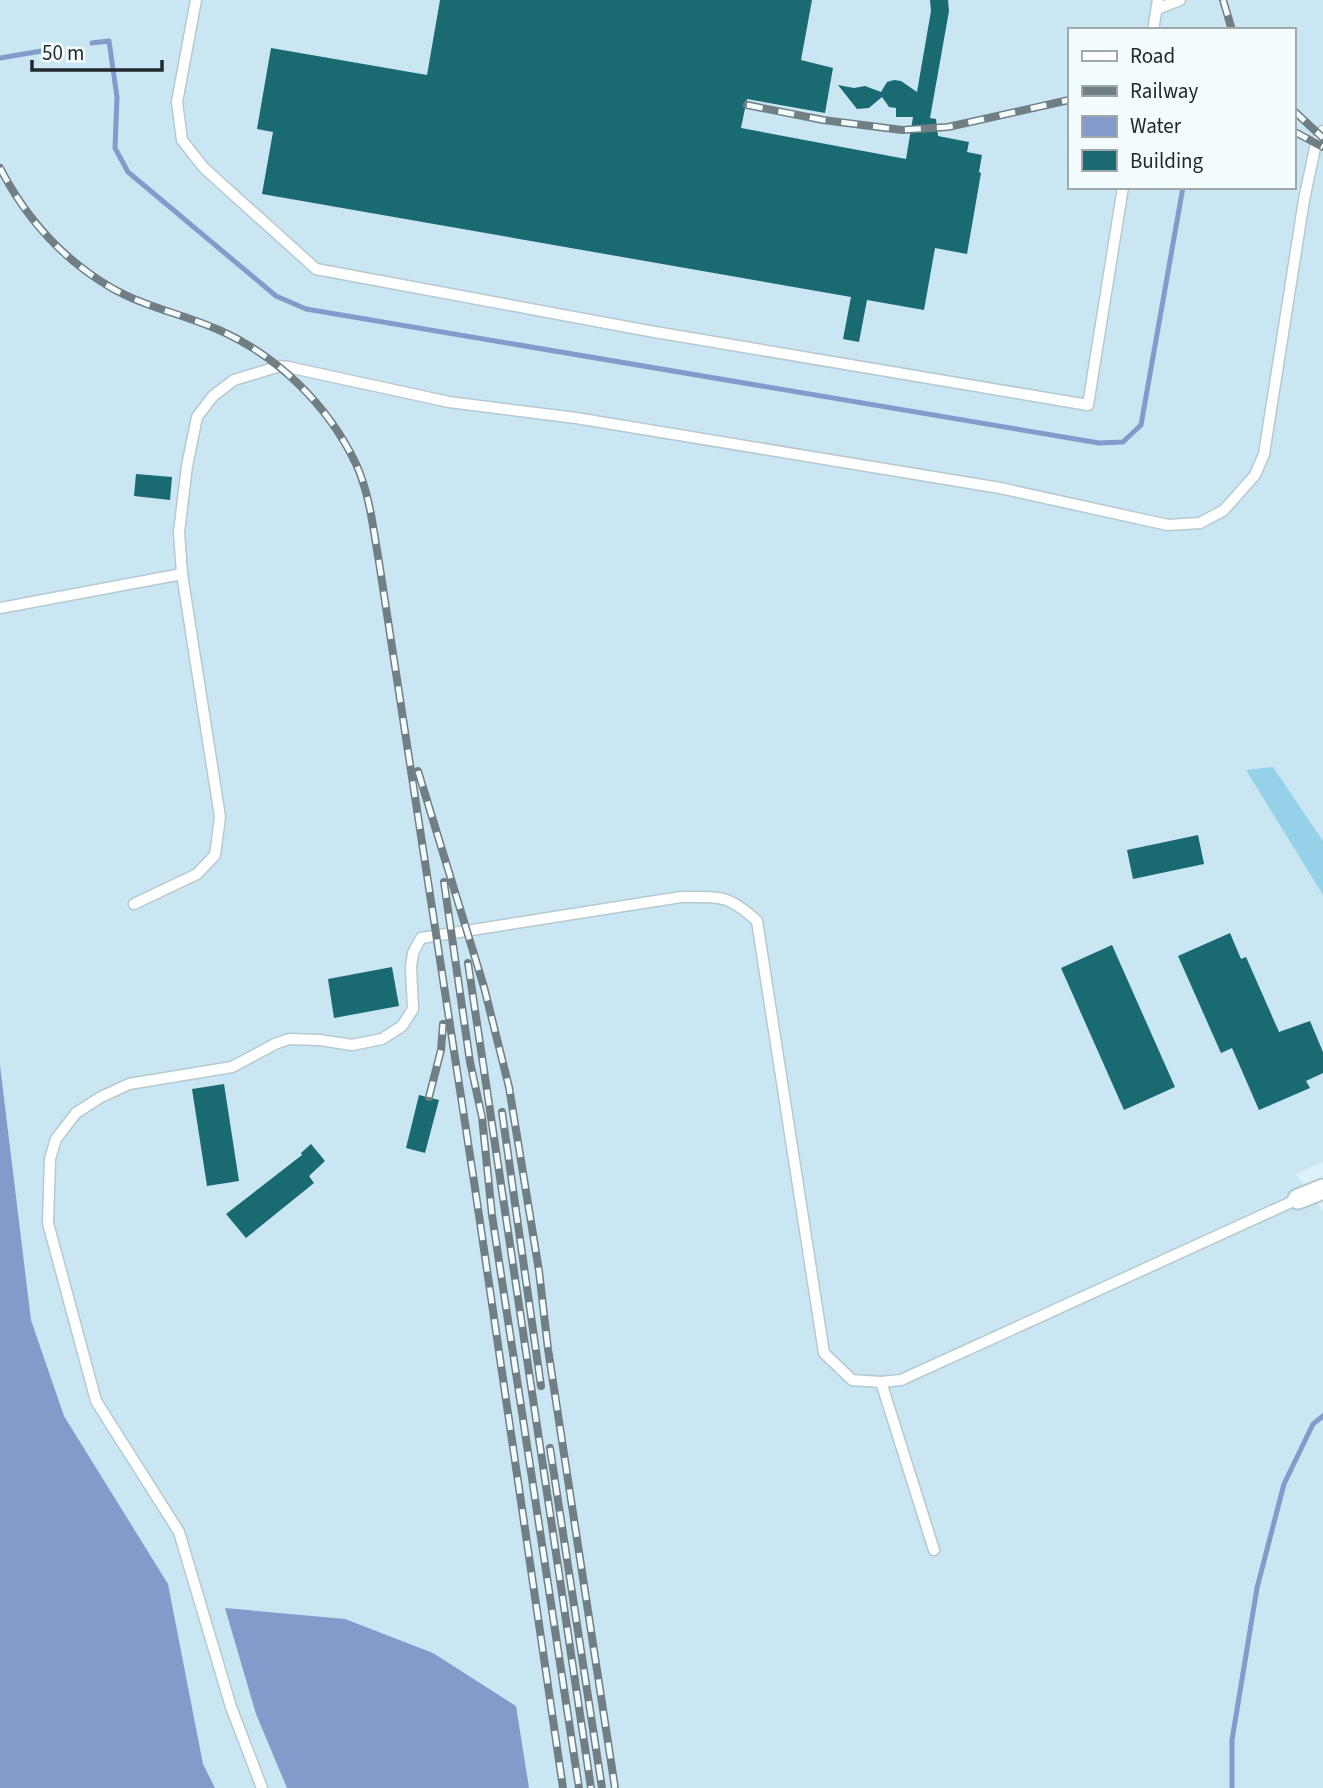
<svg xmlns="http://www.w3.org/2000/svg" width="1323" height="1788" viewBox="0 0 1323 1788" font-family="'Source Sans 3',sans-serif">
  <rect width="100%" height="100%" fill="#dcf1f9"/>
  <!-- built -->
  <path fill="#c9e6f2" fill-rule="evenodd" d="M0,0H1323V1162L1296,1174L1323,1211V1788H215L203,1764L168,1584L64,1416L31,1320L0,1065ZM1069,30H1293V187H1069Z"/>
  <!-- green -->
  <path fill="#95d1e9" d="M1273,767L1323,841V895L1246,770Z"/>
  <!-- water -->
  <path fill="#839bca" d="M0,1065L31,1320L64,1416L168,1584L203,1764L215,1788H0Z
    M225,1608L345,1619L433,1653L516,1706L529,1788H287L256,1714Z"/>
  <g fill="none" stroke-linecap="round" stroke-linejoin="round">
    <!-- stream -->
    <path stroke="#839bca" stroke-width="5" d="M92,43L109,41L117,97L115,148L128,172L276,296L306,309L1099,443L1123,442L1141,425L1183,187
      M0,58L59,48
      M1232,1788V1740L1257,1588L1284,1484L1313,1424L1323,1416"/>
  </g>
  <!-- building -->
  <path fill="#1a6a72" d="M440,0H812L801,60L833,68L825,113L747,99L741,128L906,159L913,117H896V108L889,107L882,97L869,108L857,109L838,85L854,88L865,86L881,92L887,82L894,80L901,81L917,92L931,11L930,0H948L949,11L930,118L936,119L938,136L969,142L967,152L982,155L979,172L981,173L967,254L935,248L924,310L867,300L859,342L843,339L851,297L262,194L273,132L257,129L271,48L427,75Z
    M136,474L172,477L170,500L134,496Z
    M1198,835L1204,864L1133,879L1127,850Z
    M1230,933L1241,959L1246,957L1279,1032L1310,1021L1323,1052V1073L1306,1081L1310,1088L1259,1110L1232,1048L1221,1053L1178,956Z
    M1112,945L1175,1087L1124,1110L1061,968Z
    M392,967L399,1006L334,1018L328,979Z
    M224,1084L239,1181L207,1186L192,1089Z
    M419,1095L439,1100L425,1153L406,1148Z
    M311,1144L325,1161L309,1176L314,1183L246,1238L226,1214L302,1155L301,1153Z"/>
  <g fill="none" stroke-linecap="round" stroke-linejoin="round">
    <defs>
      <path id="service" d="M196,0L177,102L182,140L204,168L316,269L649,331L1088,405L1123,187
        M1157,9L1180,0
        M1153,30L1158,0
        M0,608L182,574
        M134,904L197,874L215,855L220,817L182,574L179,532L187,466L197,417L213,396L234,380L280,366L288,367L449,402L576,418L1000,488L1168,525L1200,523L1224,510L1255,475L1264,454L1304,200L1316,143L1323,131
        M881,1382L934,1550
        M262,1788L231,1707L179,1532L96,1401L48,1223L50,1159L56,1139L76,1113L101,1097L129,1084L232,1067L275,1044L289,1039L320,1040L352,1045L382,1039L402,1026L413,1009L411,967L413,953L421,938L681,897C721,897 727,894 757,921L824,1353L852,1380L881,1382L901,1380L1298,1199"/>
      <path id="minor" d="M1298,1199L1323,1189"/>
    </defs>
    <!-- service casing -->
    <use href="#service" stroke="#b5c9d1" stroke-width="13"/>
    <!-- minor casing -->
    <use href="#minor" stroke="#b5c9d1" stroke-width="23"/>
    <!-- service -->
    <use href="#service" stroke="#fff" stroke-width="10"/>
    <!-- minor -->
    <use href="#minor" stroke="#fff" stroke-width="19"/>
    <defs>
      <path id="rail" d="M1223,0L1232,30
        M747,105L823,120L902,130L948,127L1069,100
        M1293,110L1323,138
        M1293,131L1323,147
        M0,168C26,218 61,258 110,287C144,307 183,314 219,330C278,356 328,405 356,464C370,495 373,528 379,562L475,1188L563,1788
        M418,771L484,987L509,1087L539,1271L548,1349L615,1788
        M444,882L470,1062L482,1117L492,1215L579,1788
        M468,963L591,1788
        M429,1097L441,1050L443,1024
        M502,1112L541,1386
        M550,1448L602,1788"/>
    </defs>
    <!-- rail casing -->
    <use href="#rail" stroke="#717f84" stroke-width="8"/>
    <!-- rail -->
    <use href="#rail" stroke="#f3fcff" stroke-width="5" stroke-dasharray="16" stroke-linecap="butt"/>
  </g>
  <!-- legend -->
  <rect x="1068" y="28" width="228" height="161" fill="#f3fcff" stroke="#9fa8ab" stroke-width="2"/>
  <rect x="1082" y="51" width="35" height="10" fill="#ffffff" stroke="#9fa8ab" stroke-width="2"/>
  <text x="1130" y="63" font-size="21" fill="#21292c">Road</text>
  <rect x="1082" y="86" width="35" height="10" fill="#717f84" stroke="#9fa8ab" stroke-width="2"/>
  <text x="1130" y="98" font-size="21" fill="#21292c">Railway</text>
  <rect x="1082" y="116" width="35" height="21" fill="#839bca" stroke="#9fa8ab" stroke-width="2"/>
  <text x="1130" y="133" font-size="21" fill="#21292c">Water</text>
  <rect x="1082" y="150" width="35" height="21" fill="#1a6a72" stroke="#9fa8ab" stroke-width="2"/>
  <text x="1130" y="168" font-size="21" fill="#21292c">Building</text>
  <!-- scale -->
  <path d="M32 60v10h130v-10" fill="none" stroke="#21292c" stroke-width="3.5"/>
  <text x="42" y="60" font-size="21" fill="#21292c" stroke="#f3fcff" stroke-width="5" paint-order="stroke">50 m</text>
</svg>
